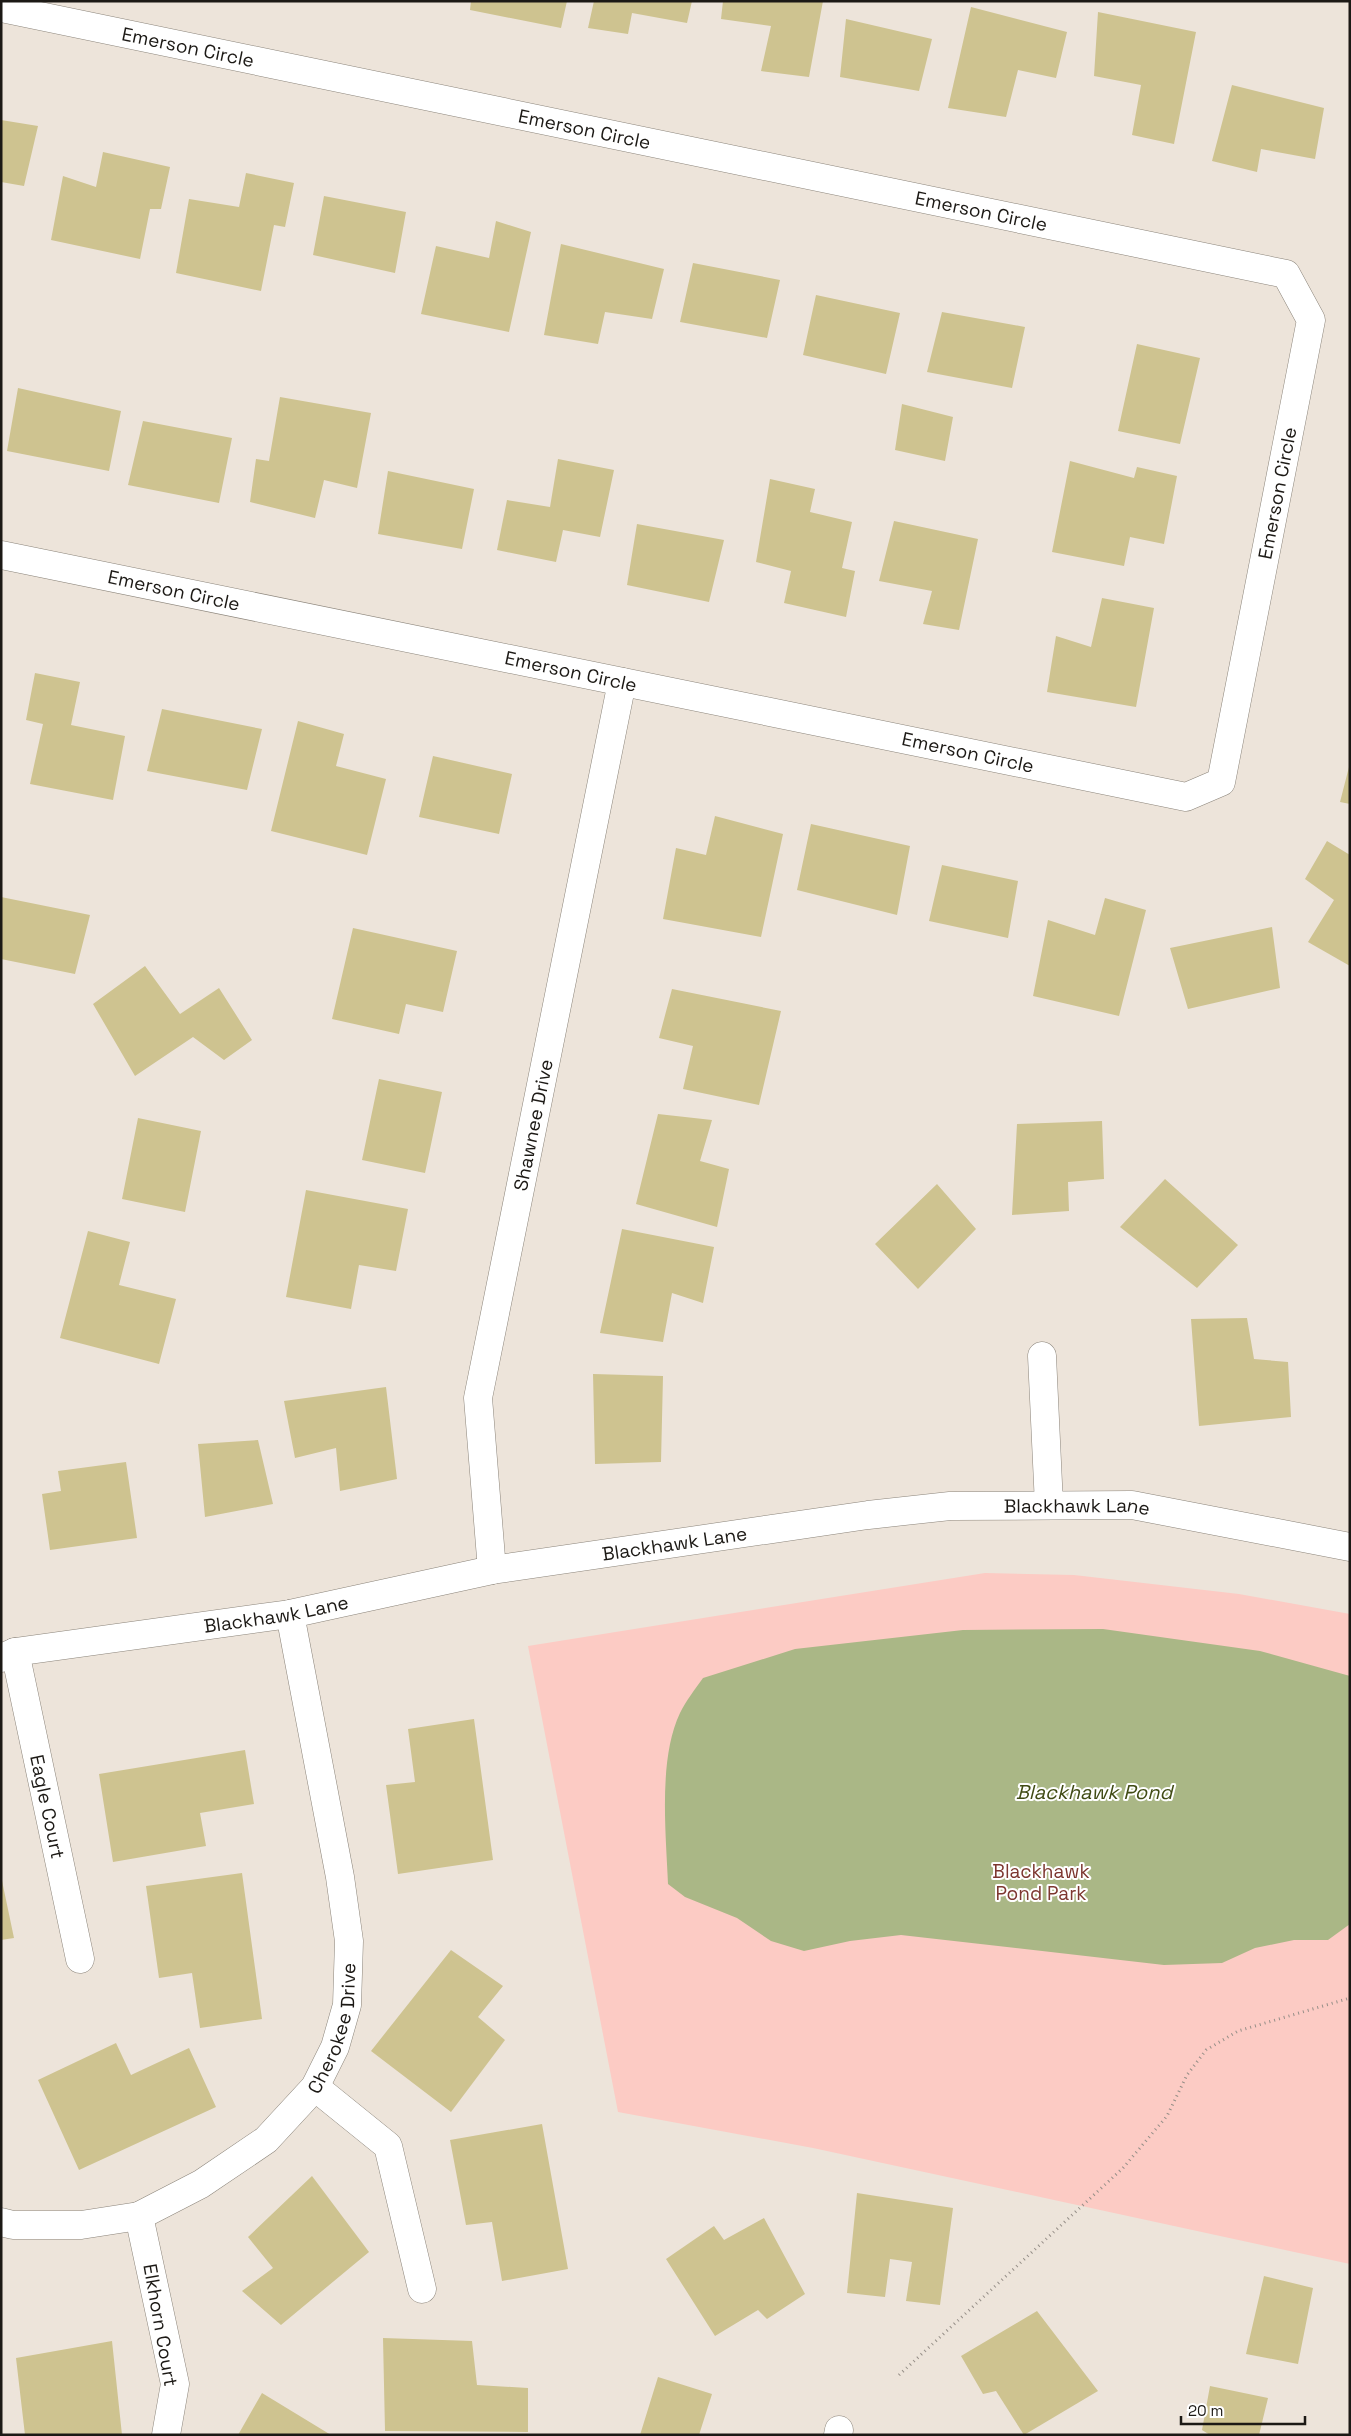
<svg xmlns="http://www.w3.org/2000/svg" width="1351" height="2436" viewBox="0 0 1351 2436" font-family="'Space Grotesk',sans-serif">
  <rect width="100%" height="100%" fill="#ede4da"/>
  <!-- green -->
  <path fill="#fccbc4" d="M985,1573L1074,1575L1239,1594L1350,1614V2264L813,2148L618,2112L528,1646Z"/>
  <!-- water -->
  <path fill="#aab786" d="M1103,1629L1260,1651L1350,1676V1924L1328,1940H1294L1255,1948L1222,1963L1164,1965L901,1935L850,1941L804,1951L771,1941L737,1918L685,1897L668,1884C666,1834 658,1759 680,1713C686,1701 695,1689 703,1678L795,1649L963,1630Z"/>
  <!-- building -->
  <path fill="#cec390" d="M471,1H567L561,28L470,10Z
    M594,1H692L687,23L632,13L628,34L588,28Z
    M723,1H823L809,77L761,71L771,26L721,19Z
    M971,7L1067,32L1056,78L1018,70L1006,117L948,108Z
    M1098,12L1196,32L1174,144L1132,135L1141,85L1094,76Z
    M846,19L932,39L919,91L840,77Z
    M1232,85L1324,108L1315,159L1261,149L1257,172L1212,161Z
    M1,120L38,126L24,186L1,182Z
    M103,152L170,167L161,209H150L140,259L51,240L63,176L96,187Z
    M246,173L294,183L285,227L274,225L261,291L176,273L189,199L239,207Z
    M324,196L406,212L395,273L313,255Z
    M496,221L531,232L509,332L421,314L436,246L489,258Z
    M561,244L664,269L652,319L605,312L598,344L544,335Z
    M693,263L780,280L767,338L680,322Z
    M816,295L900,313L886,374L803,355Z
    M942,312L1025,327L1012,388L927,372Z
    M1137,344L1200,358L1180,444L1118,431Z
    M18,388L121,411L109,471L7,451Z
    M280,397L371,413L357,488L324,480L315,518L250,502L256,459L269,461Z
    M902,404L953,417L945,461L895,450Z
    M143,421L232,438L219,503L128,485Z
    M558,459L614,470L600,537L563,530L556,562L497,550L507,500L550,507Z
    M1070,461L1134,478L1137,467L1177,476L1164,544L1130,537L1124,566L1052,552Z
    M388,471L474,489L462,549L378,534Z
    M770,479L815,489L810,512L852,522L842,568L855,571L846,617L784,603L791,571L756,562Z
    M894,521L978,539L959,630L923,624L932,591L879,581Z
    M637,524L724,540L709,602L627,585Z
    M1102,598L1154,608L1136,707L1047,692L1056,636L1091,647Z
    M35,673L80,682L71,725L125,736L113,800L30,784L43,724L26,720Z
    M162,709L262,729L247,790L147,771Z
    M298,721L344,734L336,766L386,779L367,855L271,831Z
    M433,756L512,774L499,834L419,817Z
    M1349,767H1350V804L1340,802Z
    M715,816L783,834L761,937L663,919L676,848L706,855Z
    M811,824L910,846L897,915L797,890Z
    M1327,841L1350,855V966L1308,942L1334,900L1305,879Z
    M942,865L1018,881L1008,938L929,921Z
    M1,897L90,915L75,974L1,959Z
    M1105,898L1146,910L1119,1016L1033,996L1048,920L1095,935Z
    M1272,927L1280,988L1188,1009L1170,948Z
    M353,928L457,951L443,1012L406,1004L399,1034L332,1019Z
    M145,966L180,1014L219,988L252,1040L224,1060L193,1037L135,1076L93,1004Z
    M672,989L781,1011L759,1105L683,1089L693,1046L659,1038Z
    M379,1079L442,1092L425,1173L362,1160Z
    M658,1114L712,1120L700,1161L729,1169L717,1227L636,1204Z
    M138,1118L201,1131L185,1212L122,1199Z
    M1102,1121L1104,1179L1068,1182L1069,1211L1012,1215L1017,1124Z
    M1165,1179L1238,1245L1197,1288L1120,1227Z
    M937,1184L976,1229L918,1289L875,1244Z
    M306,1190L408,1209L396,1271L359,1265L351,1309L286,1297Z
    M622,1229L714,1247L703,1303L672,1293L663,1342L600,1333Z
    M88,1231L130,1242L119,1285L176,1299L159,1364L60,1338Z
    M1247,1318L1254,1359L1288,1362L1291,1417L1199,1426L1191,1319Z
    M593,1374L663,1376L661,1462L595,1464Z
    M386,1387L397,1479L340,1491L336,1448L295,1458L284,1401Z
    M258,1440L273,1504L205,1517L198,1444Z
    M126,1462L137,1538L50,1550L42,1494L61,1491L58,1471Z
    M474,1719L493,1860L398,1874L386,1785L415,1782L408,1729Z
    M245,1750L254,1804L200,1813L206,1846L113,1862L99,1774Z
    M242,1873L262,2019L200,2028L192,1973L159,1978L146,1886Z
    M1,1876L14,1938L1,1940Z
    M451,1950L503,1986L478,2017L505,2040L451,2112L371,2051Z
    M116,2043L131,2075L189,2048L216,2107L79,2170L38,2080Z
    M542,2124L568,2269L502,2281L492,2222L466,2225L450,2140Z
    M312,2176L369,2252L281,2325L242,2291L273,2268L248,2237Z
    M857,2193L953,2208L940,2305L906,2301L912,2262L890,2259L885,2297L847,2293Z
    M764,2218L805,2294L767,2319L758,2310L715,2336L666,2259L714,2226L724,2240Z
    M1264,2276L1313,2288L1298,2364L1246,2354Z
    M1037,2311L1098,2391L1024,2435L996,2391L983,2394L961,2356Z
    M383,2338L472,2341L477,2385L528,2388V2432L385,2431Z
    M112,2341L122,2435H25L16,2358Z
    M658,2377L712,2394L699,2435H640Z
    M1210,2386L1268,2398L1259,2435H1210L1202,2430Z
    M262,2393L331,2435H238Z"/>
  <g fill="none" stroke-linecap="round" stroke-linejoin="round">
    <defs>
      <g id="minor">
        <path id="s1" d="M1,8L1286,274L1311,320L1221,782L1186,797L1,555"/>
        <path d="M1042,1356L1049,1505"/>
        <path id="s2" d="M492,1570L478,1398L622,682"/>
        <path id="s3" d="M15,1652L80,1959"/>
        <path id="s4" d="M1,1658L15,1652L290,1614L492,1570L868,1515L950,1506L1132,1505L1350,1547"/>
        <path d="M315,2087L388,2146L422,2289"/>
        <path d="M139,2216L175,2384L166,2435"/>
        <path id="s5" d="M1,2222L13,2225H81L139,2216L201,2184L266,2140L315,2087L335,2047L347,2005L349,1941L340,1877L290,1614"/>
        <path d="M838,2435L839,2430"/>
      </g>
    </defs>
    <!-- minor casing -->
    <use href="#minor" stroke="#8b847a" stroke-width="29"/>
    <!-- path -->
    <path stroke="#968f88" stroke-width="3" stroke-dasharray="1 4" stroke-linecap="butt" d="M899,2375L1123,2168L1167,2116L1187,2075L1206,2050L1238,2031L1350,1998"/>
    <!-- minor -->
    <use href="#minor" stroke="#fff" stroke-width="28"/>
  </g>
  <g text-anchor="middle" stroke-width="4" stroke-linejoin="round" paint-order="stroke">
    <!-- street labels -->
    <g font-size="19" fill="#1c1915" stroke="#fff">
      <text dy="7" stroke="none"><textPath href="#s1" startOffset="191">Emerson Circle</textPath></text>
      <text dy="7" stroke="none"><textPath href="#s1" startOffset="596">Emerson Circle</textPath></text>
      <text dy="7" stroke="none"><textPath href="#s1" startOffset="1001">Emerson Circle</textPath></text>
      <text transform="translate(1277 493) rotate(-79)" y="7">Emerson Circle</text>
      <text transform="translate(174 590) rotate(12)" y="7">Emerson Circle</text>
      <text transform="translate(571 671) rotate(12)" y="7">Emerson Circle</text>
      <text transform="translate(968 752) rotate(12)" y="7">Emerson Circle</text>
      <text dy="7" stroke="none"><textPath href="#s2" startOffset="451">Shawnee Drive</textPath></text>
      <text dy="7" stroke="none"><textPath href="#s4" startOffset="1089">Blackhawk Lane</textPath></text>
      <text dy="7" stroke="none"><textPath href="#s4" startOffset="684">Blackhawk Lane</textPath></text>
      <text dy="7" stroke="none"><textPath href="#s4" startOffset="279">Blackhawk Lane</textPath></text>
      <text dy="7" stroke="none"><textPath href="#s3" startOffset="158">Eagle Court</textPath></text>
      <text dy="7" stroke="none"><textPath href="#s5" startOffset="422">Cherokee Drive</textPath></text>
      <text transform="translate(161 2325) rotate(80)" y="7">Elkhorn Court</text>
    </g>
    <!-- park labels -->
    <g font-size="19" fill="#7d3730" stroke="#fff">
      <text x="1041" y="1878">Blackhawk<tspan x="1041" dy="22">Pond Park</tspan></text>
    </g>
    <!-- water labels -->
    <g font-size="20" font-style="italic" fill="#404b14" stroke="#fff">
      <text x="1094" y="1799">Blackhawk Pond</text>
    </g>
  </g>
  <!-- border -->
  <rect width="1351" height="2436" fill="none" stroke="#1c1915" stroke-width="5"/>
  <!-- scale -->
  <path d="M1181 2416v8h124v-8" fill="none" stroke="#1c1915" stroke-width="2.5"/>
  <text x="1188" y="2416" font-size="15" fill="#1c1915" stroke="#ffffff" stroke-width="4" paint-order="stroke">20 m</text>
</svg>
